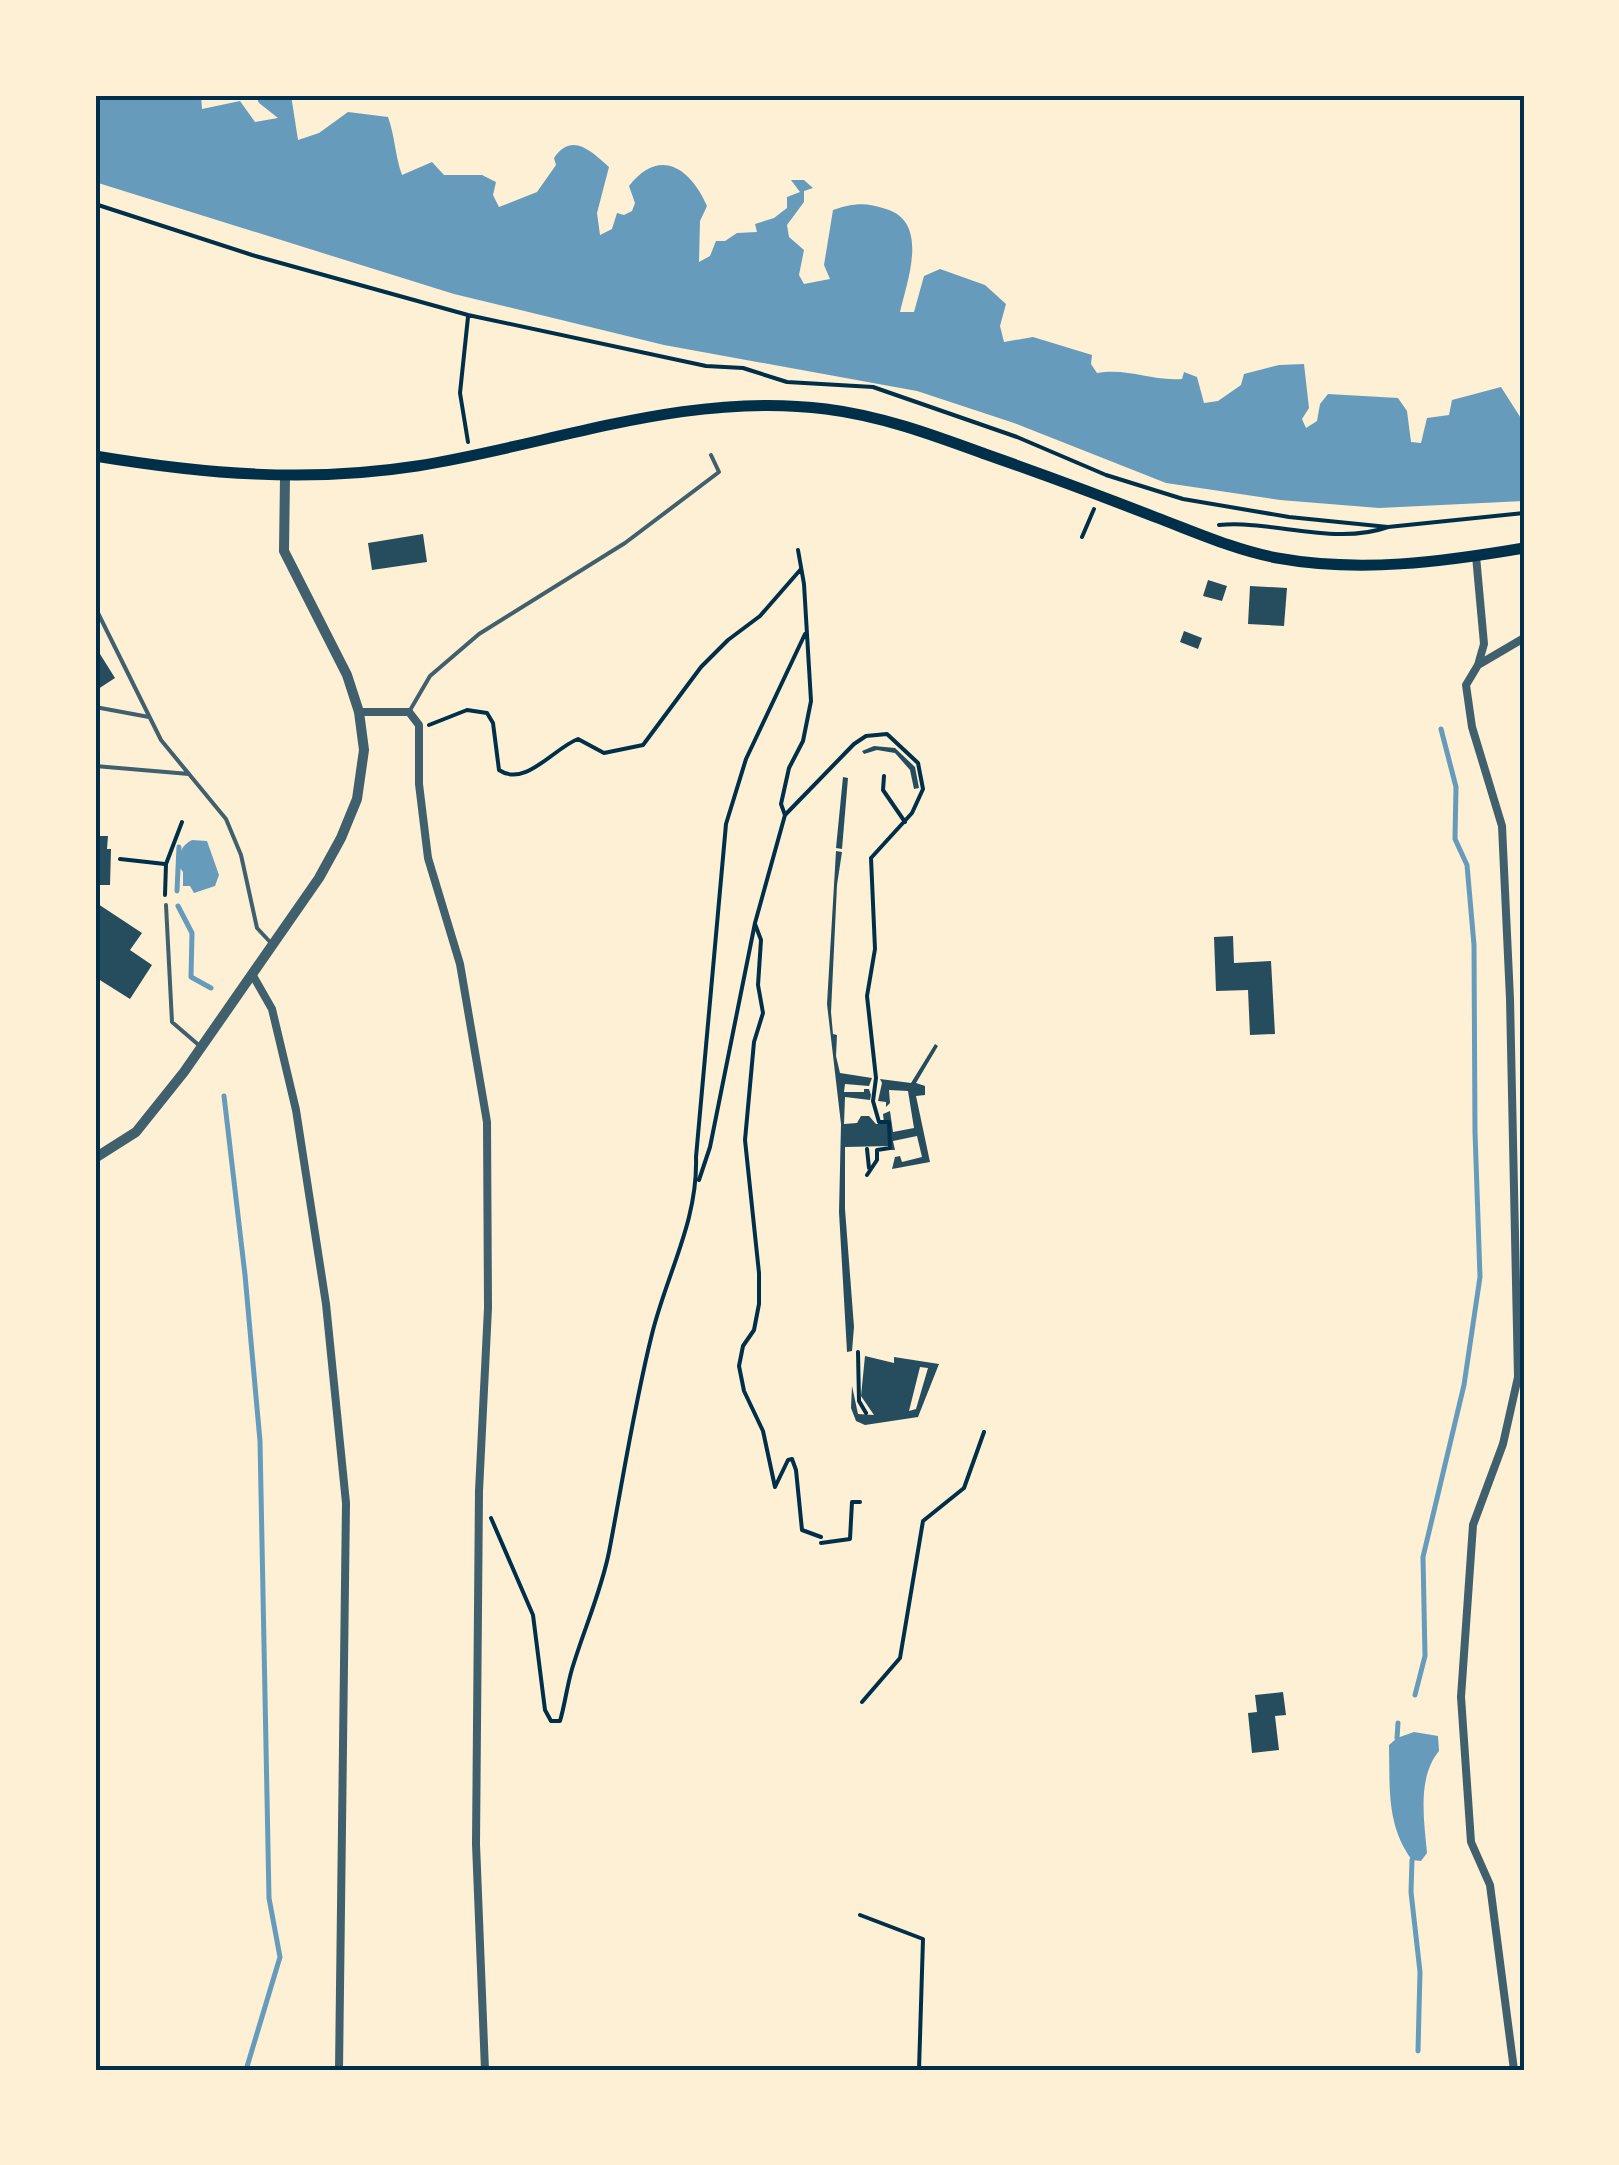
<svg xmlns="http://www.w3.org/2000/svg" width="1619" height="2165" viewBox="0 0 1619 2165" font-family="Rubik,sans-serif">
  <rect width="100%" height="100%" fill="#fdf0d5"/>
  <!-- water -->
  <path fill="#669bbc" d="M95,95H201L202,109L240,101L255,122L278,118L259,103L255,95H291L298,140L319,133L348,112L388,117C395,136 395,156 402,175L432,162L444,175H482L496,182L493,195L499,207L537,192L556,165L554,158C572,131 592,152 609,167L597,213L600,235L612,229L617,213L624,215L632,211L635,203L629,186C660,146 691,169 707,206L700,221L699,262L710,256L716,241H725L737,233L757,232L755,224L774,218L787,208V197L800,192L791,180H804L813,188L804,191V202L787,225L789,237L804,250L799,275L804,284L830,279L824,265L833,210C853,203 866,202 886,209C930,222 907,281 900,312H914L924,276L940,269L985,285L1006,304L1000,326L1004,342L1033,337L1092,355L1091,364L1097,373C1130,368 1149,381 1182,379L1184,372L1197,377L1204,403L1218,401L1241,385L1244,374L1279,365L1304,364L1309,408L1302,419L1306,428L1317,421L1320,404L1328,394L1398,398L1407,411L1411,442L1421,443L1427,418L1449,415L1452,400L1501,387L1524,423V501L1379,508L1280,500L1166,483L1014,423L917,391L664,345L454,294L95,182Z
    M192,840L207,841L219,875L215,886L194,893L190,886H183V872L180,868C179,855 179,847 192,840Z
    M1414,1732L1438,1736L1439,1751C1417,1778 1424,1819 1427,1853L1421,1861L1412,1860C1386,1825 1390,1787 1389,1745L1397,1738Z"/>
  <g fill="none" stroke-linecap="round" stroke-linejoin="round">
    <!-- stream -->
    <path stroke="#669bbc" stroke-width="5" d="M177,891L179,847
      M178,906L192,933L191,977L211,988
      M224,1096L245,1275L260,1441L269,1898L280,1957L246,2070
      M1415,1695L1425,1656L1423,1557L1464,1385L1480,1277L1475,1132L1474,945L1467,865L1455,839L1456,787L1441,729
      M1397,1738L1398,1723
      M1412,1860L1411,1892L1420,1972L1418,2051"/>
  </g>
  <!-- building -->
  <path fill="#264d5e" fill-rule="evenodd" d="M423,534L427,562L372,570L368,543Z
    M1208,580L1227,586L1222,601L1203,596Z
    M1250,586L1287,588L1284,626L1248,624Z
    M1184,631L1202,638L1198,649L1180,642Z
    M95,646L115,678L95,691Z
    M874,746L895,748L915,767L919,788L914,789L910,770L895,753L877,750L864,754L862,751Z
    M843,777L848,778L842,849L836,848Z
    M95,836H108L107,849H111L110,885H95Z
    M836,851L842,852L837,885L831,1012L833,1034L837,1035L836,1056L840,1073L872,1078L869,1086L845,1084L844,1092H864V1089H869L871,1095L870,1100L845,1097L844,1124L857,1123L861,1116H869L876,1124L884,1123L883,1114L890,1111L893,1132L914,1128L908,1091L889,1090L890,1103L886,1107V1102L878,1101L882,1083L880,1079L911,1083L935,1044L938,1046L916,1083L925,1086V1095L916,1096L930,1162L892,1169L895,1157L900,1156L902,1162L922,1157L917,1136L893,1141L895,1150H889V1146L845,1147V1209L854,1327L852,1351L847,1352L839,1212L841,1124L827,1004Z
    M95,902L142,933L130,950L152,965L130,999L95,977Z
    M1233,936L1234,963L1271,961L1275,1034L1250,1035L1248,990L1216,991L1214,937Z
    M865,1356L894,1363V1357L939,1364L918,1417L865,1425L856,1421L851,1408L852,1386L858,1414L874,1415L861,1396ZM920,1367L928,1368L916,1409L909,1411Z
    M1283,1692L1286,1715L1275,1716L1279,1750L1252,1753L1248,1713L1257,1712L1255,1695Z"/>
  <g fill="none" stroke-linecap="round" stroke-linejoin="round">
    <!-- path -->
    <path stroke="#003049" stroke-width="4" d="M95,204L252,255L468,315L706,366L743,368L787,382L873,387L1017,437L1106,475L1183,499L1289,517L1388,527L1524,513
      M468,317L460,393L468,442
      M1219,525C1273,520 1335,546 1388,527
      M1082,537L1094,509
      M429,725L467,710L487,713L493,723L499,770C525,788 554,748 578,739L604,753L643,745L701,667L728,640L760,616L801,569
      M884,776L883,790L905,822
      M785,815L781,804L789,768L803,741L811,701L804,584L798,550
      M120,859L165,864
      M165,895L166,864L182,822
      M755,924L761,940L758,985L763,1013L754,1042L745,1140L759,1273V1304L754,1330L743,1346L739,1366L744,1391L763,1431L775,1487L788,1460L792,1459L796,1470L802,1530L821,1537
      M867,1149L869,1168
      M699,1180L710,1147L755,923L785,815L854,744L866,736L887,734L918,763L923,789L912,813L871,858L875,949L867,996L876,1078L873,1101L879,1122H889L890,1148L877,1150V1160L867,1175
      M858,1352L859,1401L866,1413
      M491,1518L533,1615L545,1710L551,1721H560C565,1704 567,1686 572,1669C584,1629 601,1592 609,1552C623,1479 634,1406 652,1334C667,1273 698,1221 696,1157L726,824L746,759L805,634
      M821,1543L850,1539L852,1502H860
      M862,1702L900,1658L923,1521L964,1488L984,1432
      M860,1915L923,1939L919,2070"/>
    <!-- service -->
    <path stroke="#3f606c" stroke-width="4" d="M95,607L161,740L226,819L241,855L257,928L271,943
      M95,707L149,717
      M409,712L430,676L479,634L625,543L719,472L711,455
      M95,766L189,774
      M166,905L172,1022L201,1047"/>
    <!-- minor -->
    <path stroke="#3f606c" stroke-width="8" d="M1476,556L1484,644L1478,665L1466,685L1472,727L1502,826L1510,999L1518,1377L1503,1444L1473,1525L1461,1697L1471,1842L1490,1885L1514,2070
      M1478,665L1524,638
      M359,712H409L419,725V784L428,858L460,964L487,1122L488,1308L479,1491L476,1844L485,2070
      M252,974L272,1009L296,1110L326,1304L346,1503L339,2070"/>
    <!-- tertiary -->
    <path stroke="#3f606c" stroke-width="10" d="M95,1158L136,1132L184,1072L319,878L341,838L357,799L364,750L359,712L347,675L284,551L285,477"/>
    <!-- secondary -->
    <path stroke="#003049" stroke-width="11" d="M95,456C204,474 308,483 417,466C554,444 686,391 826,409C882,416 933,435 985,454C1042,474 1099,495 1155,517C1195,532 1235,550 1277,558C1360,573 1442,562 1524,548"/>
  </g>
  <!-- border -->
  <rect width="1619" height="2165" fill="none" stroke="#fdf0d5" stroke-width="195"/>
  <rect x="98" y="98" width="1424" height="1970" fill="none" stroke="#003049" stroke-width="4"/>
</svg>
